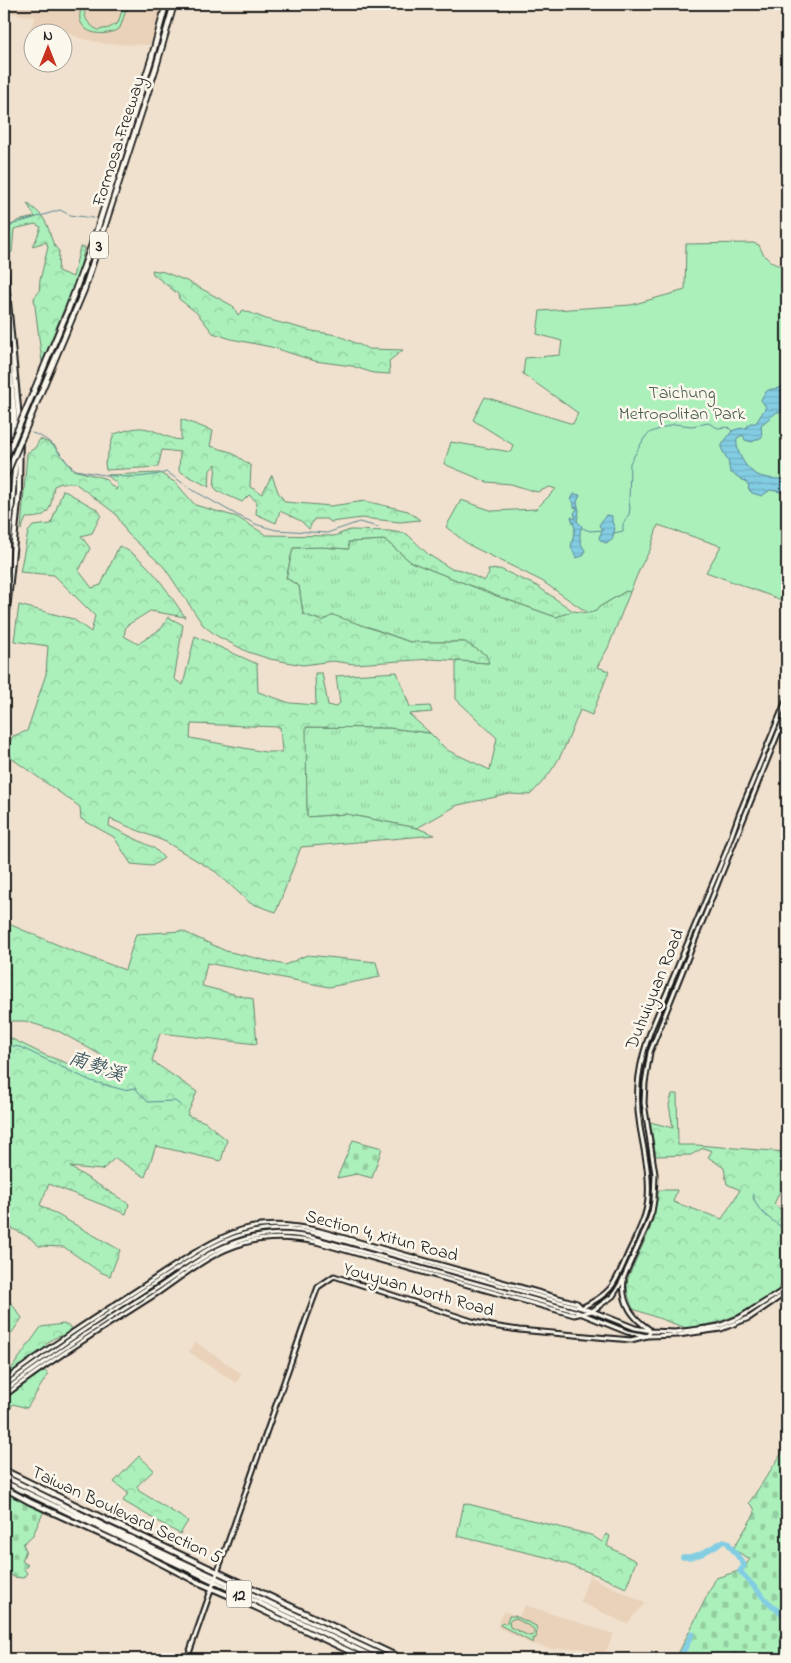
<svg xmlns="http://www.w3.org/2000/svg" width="791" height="1663" viewBox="0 0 791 1663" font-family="'Indie Flower','LXGW WenKai TC',sans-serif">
  <defs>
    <pattern id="grass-tufts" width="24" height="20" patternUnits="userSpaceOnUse" patternTransform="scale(1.25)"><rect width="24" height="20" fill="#abf0bb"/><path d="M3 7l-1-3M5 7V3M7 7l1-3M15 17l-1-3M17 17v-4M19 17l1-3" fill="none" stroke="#93cda0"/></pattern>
    <pattern id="forest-crowns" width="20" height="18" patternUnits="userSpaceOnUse" patternTransform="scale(1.25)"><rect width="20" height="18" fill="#abf0bb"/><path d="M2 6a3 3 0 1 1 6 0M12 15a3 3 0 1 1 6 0" fill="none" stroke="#93cda0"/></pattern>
    <pattern id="cemetery-stones" width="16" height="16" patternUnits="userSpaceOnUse" patternTransform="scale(1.25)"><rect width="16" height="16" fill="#abf0bb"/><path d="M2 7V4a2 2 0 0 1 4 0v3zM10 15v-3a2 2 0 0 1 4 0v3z" fill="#93cda0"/></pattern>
    <pattern id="water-rules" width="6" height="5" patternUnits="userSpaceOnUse" patternTransform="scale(1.25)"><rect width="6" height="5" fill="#83cde3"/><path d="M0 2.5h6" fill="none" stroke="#71afc2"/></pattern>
  </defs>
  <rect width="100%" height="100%" fill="#f0e1ce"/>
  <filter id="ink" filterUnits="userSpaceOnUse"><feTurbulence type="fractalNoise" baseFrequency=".02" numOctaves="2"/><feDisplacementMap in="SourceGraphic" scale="10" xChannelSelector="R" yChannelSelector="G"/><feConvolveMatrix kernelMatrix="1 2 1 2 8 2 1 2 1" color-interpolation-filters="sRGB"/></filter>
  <g filter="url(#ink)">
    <!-- built -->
    <path fill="#e9d2b9" d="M4,4H158L167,11L157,45L106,44L79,38L66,31L63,37L62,32H32V42L26,38L35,17L4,12Z
      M196,1342L242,1374L236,1383L189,1352Z
      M589,1576L645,1603L627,1624L580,1602Z
      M525,1605L614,1634L604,1655L581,1648L551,1649L529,1643L497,1627L504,1611L519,1617Z"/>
    <!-- grass -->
    <path fill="url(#grass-tufts)" stroke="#64866c" d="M385,540L411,562L497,596L556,617L573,611L588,613L596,611L599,607L626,591L630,592L608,648L597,667L609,671L592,715L580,710C565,747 559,767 530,795L510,794L458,805L417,828L346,814L307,817L305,727L390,728L430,733L447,750L490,770L497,738L456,699V661L488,663L465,642H410L369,627L322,621L303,614L299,586L286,578L293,548L322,547L348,549V542Z"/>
    <!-- forest -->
    <path fill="url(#forest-crowns)" stroke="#64866c" fill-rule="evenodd" d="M27,203C33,208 41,213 45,221C51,231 50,243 59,251L58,271L73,277L80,247H85L78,275L42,362L34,298L39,292L40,280L48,247L46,242L32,246L36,240L41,227L35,224L14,229L12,252L8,255L6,231L17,221L35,217Z
      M152,270L164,272L189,282L233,306L238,315L243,310L266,319L312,331L337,335L369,349L403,350L389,361L390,374L373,373L352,366L315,361L271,347L231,339L213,333L197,313L179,299L178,294L153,274Z
      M181,419L213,431L210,446L231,452L251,466L250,487L262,494L272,475L278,492L285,502L331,506L365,501L408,511L420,520L400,522L362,518L331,522L327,519H314L309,529L301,521L280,511L276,523L256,514L257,502L249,495L242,502L218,491L214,487L216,464L210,470L209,487L179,471L180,452L162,450L158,467L106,470L105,463L114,434C122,432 134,427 142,428C156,429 167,439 181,440Z
      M40,439L54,445L73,470L104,478L116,490L117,483L106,475L160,473L176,483L195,505L237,517L266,535L334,536L350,530L389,531L407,534L429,555L450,568L462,570L484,581L489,574L488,570L500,569L537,586L573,611L556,617L497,596L411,562L385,540L348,542L349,549L322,547L293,548L286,578L299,586L303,614L322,621L333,615L410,642H465L486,655L489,663L432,659L354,664L332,661L303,665L270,659L248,652L217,636L203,625L164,567L127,533L116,514L75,483H61L54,486C50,508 52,518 26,518L21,530L27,453L35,448Z
      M63,490L98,510L101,515L92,533L81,536L90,548L79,571L92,588L101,585L119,546C149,559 167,591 185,617L150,611L126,626L124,636L138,644L162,628L168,617L183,625L174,679L183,685L195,636L257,664L258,692L290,703L316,705L315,673H322L328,705L335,707L340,703L336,676L397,672L410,707L430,706L432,712L409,714L430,733L390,728L306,727L307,817L346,814L417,828L435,835L301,847L276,912L250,903L216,872L166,842L110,819L109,826L154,848L164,858L152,866L131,864L114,837L81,819L80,807L11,758L8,746L13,736L27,731L46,674L48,646L14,641L19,605L73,619L91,632L95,616L54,575L20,572L28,532L33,526L51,524ZM191,724L280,727L282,752H265L190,738Z
      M4,922L70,950L125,970L136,934L182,931L226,951L285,965L307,955L376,962L380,977L329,987L207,963L202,986L253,999L257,1044L160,1033L152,1061L197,1092L187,1115L205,1122L227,1140L221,1161L156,1146L145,1177L115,1158L102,1170L70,1167L129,1204L126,1214L49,1184L40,1205L120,1250L110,1276L100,1272L64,1247L39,1246L30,1238L4,1224V1036L10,1038L45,1055L104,1077L108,1059L60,1032L25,1021H4Z
      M672,1094H677L678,1145H696L786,1152L787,1176L774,1204L787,1215V1286L744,1312L716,1323L686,1328L633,1309C628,1297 625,1287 629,1275L650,1229L659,1190H677L673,1202L722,1219L740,1190L727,1184L724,1168L708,1157L712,1151L703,1148L691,1155L656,1156L650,1122L673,1128L669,1105Z
      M4,1301L11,1303L22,1318L4,1344Z
      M63,1324L71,1327L75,1333C47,1338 49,1339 36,1363L48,1374L27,1408L13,1404L4,1420V1379L41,1327Z
      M139,1456L154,1470L137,1486L139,1491L188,1521L180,1534L123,1501L128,1493L114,1482Z
      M464,1503L591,1535L602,1542L606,1534L610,1536L607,1546L636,1561L626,1588L597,1575L550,1558L457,1536Z"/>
    <!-- cemetery -->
    <path fill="url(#cemetery-stones)" stroke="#64866c" d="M353,1140L382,1148L372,1178L357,1174L337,1178Z
      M786,1447L787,1659H694L677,1656L716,1578L742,1570L750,1559L733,1549L755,1513L754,1508L749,1503Z
      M4,1492L44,1511L33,1535L23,1544L26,1550L22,1561L28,1565L24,1569L27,1573L23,1578L14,1577L6,1572L4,1575Z"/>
    <!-- green -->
    <path fill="#abf0bb" stroke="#64866c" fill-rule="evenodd" d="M82,4H86C82,16 87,24 98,30L109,28L118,23L124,4H128L120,28C109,36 85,37 80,20C79,15 81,9 82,4Z
      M753,243L759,245C764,258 773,267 787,266V602L706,572L721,546L658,525L650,550L641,566L630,592L626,591L599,607L596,611L588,613L542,581L469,545L446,527L461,500L493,511L536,509L556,489L550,487L537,492L511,484L487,482L444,464L451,442L511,452L513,445L473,420L485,397L573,424L578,413L523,374L525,358L560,355L562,341L537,334L540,311L631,305L685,290L686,244Z
      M509,1616H515L536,1626L537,1630L536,1638L532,1639L534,1640L533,1643L500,1625L502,1622L506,1624ZM515,1618L534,1629V1635L529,1636L510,1627L509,1621Z"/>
    <!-- water -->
    <path fill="url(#water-rules)" stroke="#5a8693" d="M787,375C787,387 790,403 782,412H777L761,425L762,437L752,442L745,440L743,435L737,438C735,450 744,466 754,473C761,478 774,479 782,479L787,473V493L770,490L762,496L752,493L748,489L749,486L746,482L730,472L728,460L722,450V445L732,431L737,429L746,428L750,423H756L766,407L761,400C768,384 773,392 784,386Z
      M574,494L580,495L577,502L579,511L577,521L582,526C580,530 579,537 581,542C582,549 588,549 583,556L576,558L571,547L575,528L571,517L576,519L574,513L577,509V507L574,508V503L571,500Z
      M606,515L612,516V522L615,528L612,540L606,543L601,541L599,538L602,530L599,525Z"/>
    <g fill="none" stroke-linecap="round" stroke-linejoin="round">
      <!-- stream -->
      <path stroke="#5a8693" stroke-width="1" d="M4,227L60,210L70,215L93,218
        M32,433C58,441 57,457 76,470C108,476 135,481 167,472L191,489L237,515L258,525L276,530L327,533L359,522L378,527
        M582,528L590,531L603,530
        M614,533L623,531V524L629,514L630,508L629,502L630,463L645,437L651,432L674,424L692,426L708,423L718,428L728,427L732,431
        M4,1045L20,1047L91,1081L124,1090L135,1088L148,1102L175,1101L180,1105
        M753,1194C755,1212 774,1221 787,1231"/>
      <!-- river -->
      <path stroke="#83cde3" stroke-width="5.5" d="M683,1557H690L701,1554L724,1541L727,1542L743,1563L744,1566L740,1571L765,1599L787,1619
        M685,1659L682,1657V1654L692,1634
        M687,1659L701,1657L707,1659"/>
      <defs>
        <path id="tertiary" d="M624,1280C621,1302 631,1317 649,1329
          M581,1308C612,1293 614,1286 627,1256C635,1238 647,1218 648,1198C650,1174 644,1151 640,1127C634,1092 639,1062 651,1030L725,854L740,812L787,698
          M4,1381C50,1346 97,1316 145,1285C176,1265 206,1242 241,1230C267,1222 294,1225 320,1231L577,1303L581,1307
          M4,1386C55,1349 108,1313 161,1279C190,1261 218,1239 252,1232C274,1227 297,1229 319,1234L592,1311L635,1328L651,1331L675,1332L707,1328L719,1326L739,1318L787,1288
          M4,1391C54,1354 106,1320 159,1287C182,1272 205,1253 231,1244C258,1233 289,1231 317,1239L575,1311L627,1332L647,1336L678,1335L721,1329L749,1318L787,1292
          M4,1396C53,1358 106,1326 159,1292C185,1274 213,1251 244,1243C268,1236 292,1238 316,1242L574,1315L592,1311L613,1296L621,1283L647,1226L652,1212L654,1200L655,1174L644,1103L645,1083L650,1052L787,711
          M187,1659L306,1319L318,1287L334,1276L472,1321L492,1326L519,1330L631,1340L647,1336L651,1331"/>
        <path id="primary" d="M4,260L20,429L19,492L4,640
          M4,306L16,432V457L4,597
          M4,344C9,383 14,425 10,464
          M4,429V448
          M4,534L9,471
          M4,1470L107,1520L403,1659
          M4,1476L103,1525L390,1659
          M4,1482L378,1659
          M4,1488L30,1502L131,1548L195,1581L253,1606L366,1659"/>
      </defs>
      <!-- tertiary casing -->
      <use href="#tertiary" stroke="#1c1c1c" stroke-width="7"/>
      <!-- primary casing -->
      <use href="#primary" stroke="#1c1c1c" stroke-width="8"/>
      <!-- tertiary -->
      <use href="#tertiary" stroke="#fbf7ec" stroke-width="3"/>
      <!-- primary -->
      <use href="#primary" stroke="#fbf7ec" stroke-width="4"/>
      <defs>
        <path id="motorway-bridge" d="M4,462L68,310L95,236L151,60L166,4
          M4,480L84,290L156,67L174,4"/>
      </defs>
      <!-- motorway-bridge casing -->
      <use href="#motorway-bridge" stroke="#1c1c1c" stroke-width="8" stroke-linecap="butt"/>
      <!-- motorway-bridge -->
      <use href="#motorway-bridge" stroke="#fbf7ec" stroke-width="4.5"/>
    </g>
  </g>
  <g text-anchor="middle" stroke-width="5" stroke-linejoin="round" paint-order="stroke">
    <!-- shield labels -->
    <g fill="#fbf7ec" stroke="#5f5e5a" stroke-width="1">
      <rect x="90" y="231.5" width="18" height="27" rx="4"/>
      <rect x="226.5" y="1580.5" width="25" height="27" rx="4"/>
    </g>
    <g font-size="16" font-weight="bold" fill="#1c1c1c">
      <text x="99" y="251">3</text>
      <text x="239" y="1600">12</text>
    </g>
    <!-- street labels -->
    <g font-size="18" fill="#1c1c1c" stroke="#fbf7ec">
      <text transform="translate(118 141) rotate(-72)" y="6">Formosa Freeway</text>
      <text transform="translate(654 989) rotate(-68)" y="6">Duhuiyuan Road</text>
      <text transform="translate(382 1235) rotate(15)" y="6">Section 4, Xitun Road</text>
      <text transform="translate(419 1289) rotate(16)" y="6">Youyuan North Road</text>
      <text transform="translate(127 1514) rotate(25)" y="6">Taiwan Boulevard Section 5</text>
    </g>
    <!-- park labels -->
    <g font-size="18" fill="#475c4c" stroke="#fbf7ec">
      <text x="682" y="398">Taichung<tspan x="682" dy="21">Metropolitan Park</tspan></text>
    </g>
    <!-- water labels -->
    <g font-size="19" font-style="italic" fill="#405a62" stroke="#fbf7ec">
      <text transform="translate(97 1065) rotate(19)" y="7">南勢溪</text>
    </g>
  </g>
  <!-- margin -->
  <rect width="791" height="1663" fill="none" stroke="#fbf7ec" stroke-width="20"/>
  <rect x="10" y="10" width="771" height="1643" fill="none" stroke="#1c1c1c" stroke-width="2" filter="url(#ink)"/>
  <!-- north arrow -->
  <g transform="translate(48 48)"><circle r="24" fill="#fbf7ec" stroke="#a29f99"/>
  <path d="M0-4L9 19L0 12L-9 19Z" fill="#c8321e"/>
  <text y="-8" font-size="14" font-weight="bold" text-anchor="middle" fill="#1c1c1c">N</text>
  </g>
</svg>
